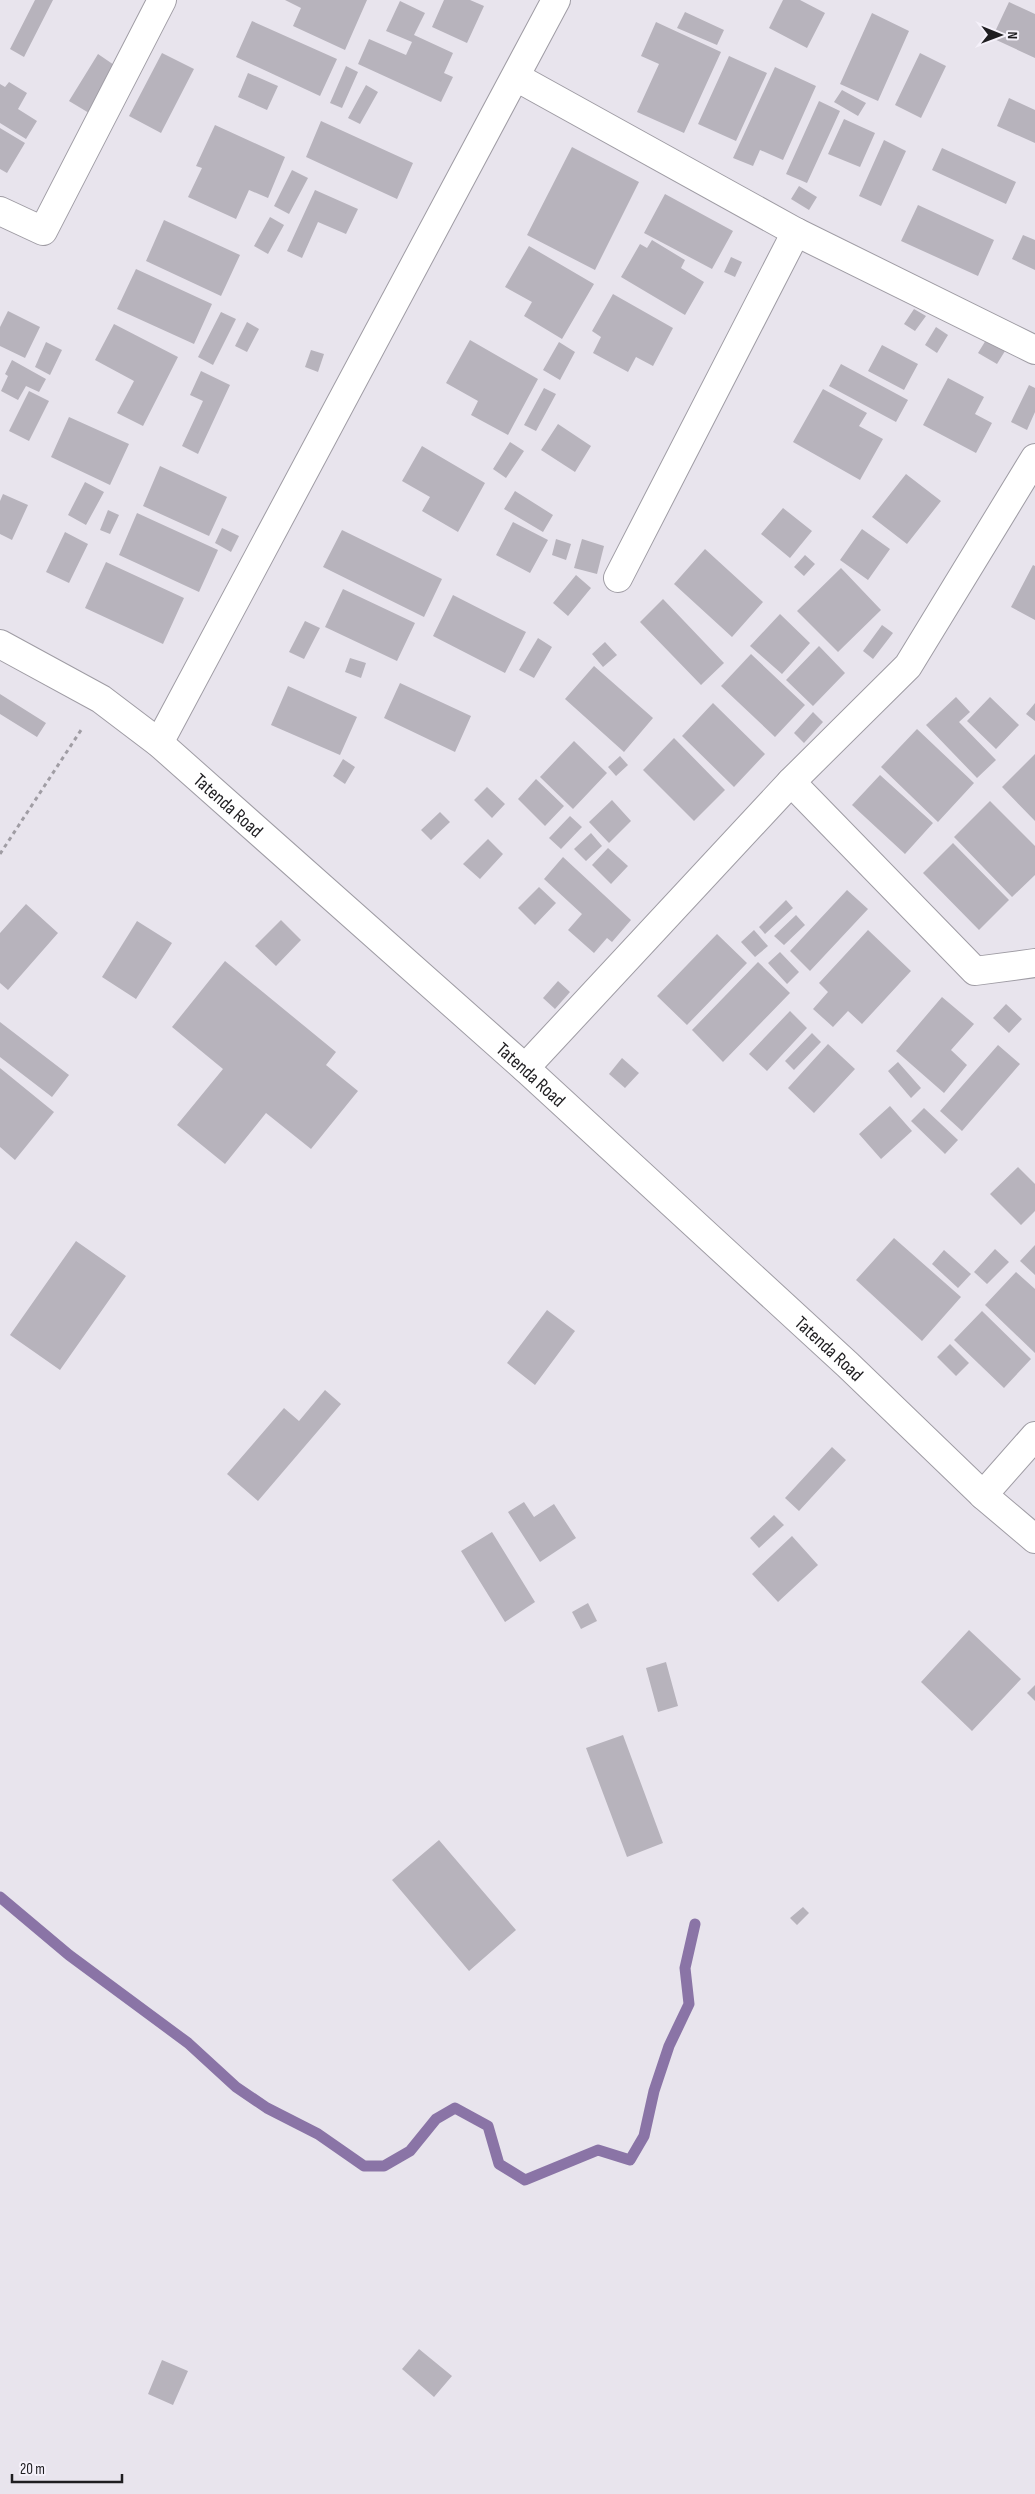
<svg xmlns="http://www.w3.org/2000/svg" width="1035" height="2494" viewBox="0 0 1035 2494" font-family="'Sofia Sans Condensed',sans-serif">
  <rect width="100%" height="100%" fill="#e8e4ed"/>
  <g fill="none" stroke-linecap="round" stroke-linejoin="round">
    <!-- stream -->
    <path stroke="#8a74a6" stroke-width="11" d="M0,1897L69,1955L188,2043L236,2087L267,2108L318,2134L364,2166H384L410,2151L436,2119L455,2108L488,2126L499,2164L525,2180L598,2150L630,2160L644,2136L654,2091L669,2046L689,2004L685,1968L695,1924"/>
  </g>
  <!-- building -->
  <path fill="#b7b3bc" d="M35,0H53L24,57L10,49Z
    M285,0H367L345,50L293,26L301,8Z
    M444,0H470L484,6L467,43L432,27Z
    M783,0H800L825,13L807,48L769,28Z
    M400,1L425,13L414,35L453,53L444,73L453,77L441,102L358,64L369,39L406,55L412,42L386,31Z
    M1009,2L1035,14V58L992,38Z
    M685,12L724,30L717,45L677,28Z
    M872,13L909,31L878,101L840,84Z
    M252,21L337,59L320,96L236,57Z
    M656,22L721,52L684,133L637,112L659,64L641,56Z
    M162,53L194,69L161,133L129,116Z
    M920,53L946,66L921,118L895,105Z
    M98,54L117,67L89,113L69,101Z
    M729,56L767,73L736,141L698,124Z
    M346,66L358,72L342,108L330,103Z
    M775,67L816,86L783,160L760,150L753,166L733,158Z
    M248,73L278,86L267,110L238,97Z
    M9,82L27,93L18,109L37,121L26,139L0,123V84L5,87Z
    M366,85L378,92L360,124L348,118Z
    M842,90L866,103L858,116L834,102Z
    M1009,98L1035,110V143L997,126Z
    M819,101L840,111L807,183L786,174Z
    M844,119L875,133L860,167L828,154Z
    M321,121L413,163L397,199L306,157Z
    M215,125L285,157L268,198L249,190L236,219L188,197L202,168L196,166Z
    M0,128L25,143L7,173L0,169Z
    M884,140L906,151L881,206L859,196Z
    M572,147L639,182L595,270L527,235Z
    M942,148L1016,182L1006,204L932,170Z
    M292,170L308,178L289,214L274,206Z
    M799,186L817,197L809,210L791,199Z
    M315,190L358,209L346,234L318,222L302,258L287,251Z
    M665,194L733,231L712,269L644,233Z
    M918,205L994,240L978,276L901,241Z
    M270,217L284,225L268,254L254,246Z
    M164,220L240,255L221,296L146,261Z
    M1023,235L1035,240V270L1012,259Z
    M652,240L685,260L681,268L704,282L685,315L621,277L640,244L647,248Z
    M529,246L594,284L562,339L524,316L532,302L505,287Z
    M731,257L742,262L735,277L724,272Z
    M136,269L212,304L194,344L117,309Z
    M613,294L673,328L653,366L636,357L628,372L593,353L601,337L592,331Z
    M914,309L926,316L915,331L904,324Z
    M8,311L40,327L25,358L0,346V327Z
    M221,312L236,319L213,365L198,357Z
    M247,322L259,329L247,352L235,346Z
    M114,324L178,357L143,426L117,413L134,381L95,360Z
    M936,327L948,335L937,353L925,345Z
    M470,340L538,379L508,435L471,415L478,401L446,383Z
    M986,340L1005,351L997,364L978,353Z
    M46,342L62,350L50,375L35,367Z
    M559,342L575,352L560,380L543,370Z
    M882,345L918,364L904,390L868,371Z
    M311,350L324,354L318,372L305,367Z
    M12,360L46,379L39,392L26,386L18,400L1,391L8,376L5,374Z
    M841,364L908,400L896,422L829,386Z
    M201,371L230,385L198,454L182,446L203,401L190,395Z
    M948,378L984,397L975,414L992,423L976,453L923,425Z
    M1029,385L1035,388V412L1027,430L1011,422Z
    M544,388L556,394L536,431L524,425Z
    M823,389L867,413L859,426L883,439L860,480L793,442Z
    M29,391L49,401L29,441L9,431Z
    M69,417L129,444L110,485L51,457Z
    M558,424L591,446L575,472L541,450Z
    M510,442L524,451L506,478L493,469Z
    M422,446L485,483L458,532L422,511L430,497L402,481Z
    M160,466L227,497L209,536L143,506Z
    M906,474L941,501L907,544L872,517Z
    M85,482L104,492L86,525L68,515Z
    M515,491L553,515L543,532L504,509Z
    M3,494L28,505L12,540L0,534V501Z
    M783,508L812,531L790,558L761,534Z
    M108,510L119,515L110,534L100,530Z
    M137,513L218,550L199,592L119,555Z
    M513,522L548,540L530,573L496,555Z
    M222,528L239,536L231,552L215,543Z
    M862,529L890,549L868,580L840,560Z
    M342,530L442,579L424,617L323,567Z
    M65,532L88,544L69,583L46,572Z
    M556,539L571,544L566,560L552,555Z
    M582,539L604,546L597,574L574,568Z
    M705,549L763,602L732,637L674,584Z
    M805,555L815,564L804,576L794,567Z
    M106,562L184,598L163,644L85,608Z
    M1033,565L1035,566V620L1011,607Z
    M841,568L881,610L838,652L797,611Z
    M576,575L591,588L568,616L553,603Z
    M343,589L415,623L397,661L325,627Z
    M453,595L526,632L505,673L433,636Z
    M663,599L724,663L701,685L640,622Z
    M780,614L810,643L782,674L750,646Z
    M305,621L320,628L304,659L289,652Z
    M882,625L893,633L873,659L863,651Z
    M538,638L552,647L534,678L519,670Z
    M605,642L617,655L603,667L592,654Z
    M819,646L845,673L813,706L786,680Z
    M751,654L805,705L775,737L721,686Z
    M350,658L366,663L361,678L345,672Z
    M594,666L653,718L624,752L565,699Z
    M400,683L471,716L455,752L384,718Z
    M288,686L357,717L340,755L271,725Z
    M0,694L46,723L37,737L0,714Z
    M956,697L970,712L959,722L996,760L977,778L926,725Z
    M990,697L1019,725L996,749L967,721Z
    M713,703L765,754L734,787L682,736Z
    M1035,703V721L1026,714Z
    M813,712L823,722L804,743L794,733Z
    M917,729L974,783L938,822L881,767Z
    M674,738L725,790L694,821L643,770Z
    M574,741L607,773L573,809L540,777Z
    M1035,754V821L1002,787Z
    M620,756L628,765L616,776L608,767Z
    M343,759L355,767L345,784L333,776Z
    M880,775L933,823L905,854L852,805Z
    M536,779L564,806L545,826L518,799Z
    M487,787L505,804L492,818L474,800Z
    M612,800L631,821L609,843L589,822Z
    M990,801L1035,846V875L1012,897L954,837Z
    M440,812L450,822L431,840L421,830Z
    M570,816L582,827L561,849L549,838Z
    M591,833L602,846L586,861L574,849Z
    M488,839L503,854L480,879L463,864Z
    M953,843L1009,900L979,930L923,873Z
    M608,848L628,866L611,884L592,865Z
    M563,857L631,920L612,942L607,938L594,953L568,930L582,914L544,879Z
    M539,887L556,903L535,925L518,908Z
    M847,890L868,909L810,971L790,951Z
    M786,900L793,908L765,934L759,927Z
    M26,904L58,933L8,990L0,983V933Z
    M796,915L805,925L784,945L774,936Z
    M281,920L301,940L276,966L255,946Z
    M137,921L172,943L136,999L102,977Z
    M754,930L768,946L755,957L741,942Z
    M868,930L911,971L862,1024L848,1011L833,1027L813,1009L828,992L819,983Z
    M717,934L747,963L687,1025L657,996Z
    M780,952L799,972L787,984L768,963Z
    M225,961L336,1052L326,1065L358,1091L311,1149L266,1113L225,1164L177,1125L223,1069L172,1027Z
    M758,962L790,993L723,1062L692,1030Z
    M558,981L570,992L555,1009L543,998Z
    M942,997L974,1024L951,1050L967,1065L944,1093L896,1051Z
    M1006,1004L1022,1019L1009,1033L993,1018Z
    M790,1011L807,1028L767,1071L749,1054Z
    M0,1022L69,1075L52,1097L0,1057Z
    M812,1033L821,1042L794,1070L785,1061Z
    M828,1044L855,1069L814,1113L788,1088Z
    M998,1045L1020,1064L962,1131L940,1111Z
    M622,1058L639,1073L625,1088L609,1074Z
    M898,1062L921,1088L911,1098L888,1071Z
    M0,1068L54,1112L15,1160L0,1147Z
    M890,1106L912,1131L881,1159L859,1134Z
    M924,1108L958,1140L945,1154L911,1121Z
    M1018,1167L1035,1184V1211L1021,1225L990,1194Z
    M894,1238L961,1297L922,1341L856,1280Z
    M76,1241L126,1276L60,1370L10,1335Z
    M1035,1245V1275L1020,1261Z
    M995,1249L1009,1262L987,1284L974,1272Z
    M944,1250L971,1274L958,1288L932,1264Z
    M1016,1272L1035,1289V1353L985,1305Z
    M547,1310L575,1331L535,1385L507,1363Z
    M982,1311L1031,1359L1004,1388L954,1340Z
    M950,1344L969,1363L956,1376L937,1357Z
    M325,1390L341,1404L258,1501L227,1474L284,1408L299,1421Z
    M832,1447L846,1460L799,1511L785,1498Z
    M524,1502L534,1517L554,1504L576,1538L540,1562L508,1512Z
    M774,1515L784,1525L759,1548L750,1538Z
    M492,1532L535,1602L505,1622L461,1551Z
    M792,1536L818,1565L778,1602L752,1574Z
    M588,1603L597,1621L581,1629L572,1612Z
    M969,1630L1021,1679L972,1731L921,1682Z
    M666,1662L678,1706L658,1712L646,1668Z
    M1035,1685V1701L1027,1693Z
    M623,1735L663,1843L627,1857L586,1748Z
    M439,1840L516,1930L469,1971L392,1880Z
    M803,1907L809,1913L797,1925L790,1918Z
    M419,2349L452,2376L434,2397L402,2369Z
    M162,2360L188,2371L173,2405L148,2394Z"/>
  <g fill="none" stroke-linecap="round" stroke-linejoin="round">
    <defs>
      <g id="minor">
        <path d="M516,77L796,232L1035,350"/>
        <path d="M0,211L43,231L162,0"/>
        <path d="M618,578L796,232"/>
        <path id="s1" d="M0,644L101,699L159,743L525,1068L848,1365L983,1495L1035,1539"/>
        <path d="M159,743L556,0"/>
        <path d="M791,782L975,971L1035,963"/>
        <path d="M525,1068L791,782L908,666L1035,458"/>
        <path d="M983,1495L1035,1436"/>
      </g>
    </defs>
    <!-- minor casing -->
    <use href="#minor" stroke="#9f9ca4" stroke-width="30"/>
    <!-- path -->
    <path stroke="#a09da4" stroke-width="3" stroke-dasharray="4 4" stroke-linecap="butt" d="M0,854L83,727"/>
    <!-- minor -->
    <use href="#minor" stroke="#fff" stroke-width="28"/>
  </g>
  <g text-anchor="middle" stroke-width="5" stroke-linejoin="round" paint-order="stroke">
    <!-- street labels -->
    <g font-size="19" fill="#1e1d20" stroke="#f5f1fa">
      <text dy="7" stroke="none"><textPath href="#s1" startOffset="281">Tatenda Road</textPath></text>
      <text dy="7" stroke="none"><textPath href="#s1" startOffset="686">Tatenda Road</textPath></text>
      <text dy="7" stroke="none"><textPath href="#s1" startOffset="1091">Tatenda Road</textPath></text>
    </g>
  </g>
  <!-- north arrow -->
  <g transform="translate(1000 35) rotate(91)" stroke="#f5f1fa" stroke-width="4" paint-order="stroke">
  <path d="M0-4L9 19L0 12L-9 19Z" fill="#1e1d20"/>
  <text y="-8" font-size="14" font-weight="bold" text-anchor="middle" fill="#1e1d20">N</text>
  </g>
  <!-- scale -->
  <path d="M12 2474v8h110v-8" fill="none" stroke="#1e1d20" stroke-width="2.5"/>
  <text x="20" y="2474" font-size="15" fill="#1e1d20" stroke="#f5f1fa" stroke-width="4" paint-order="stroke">20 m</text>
</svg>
